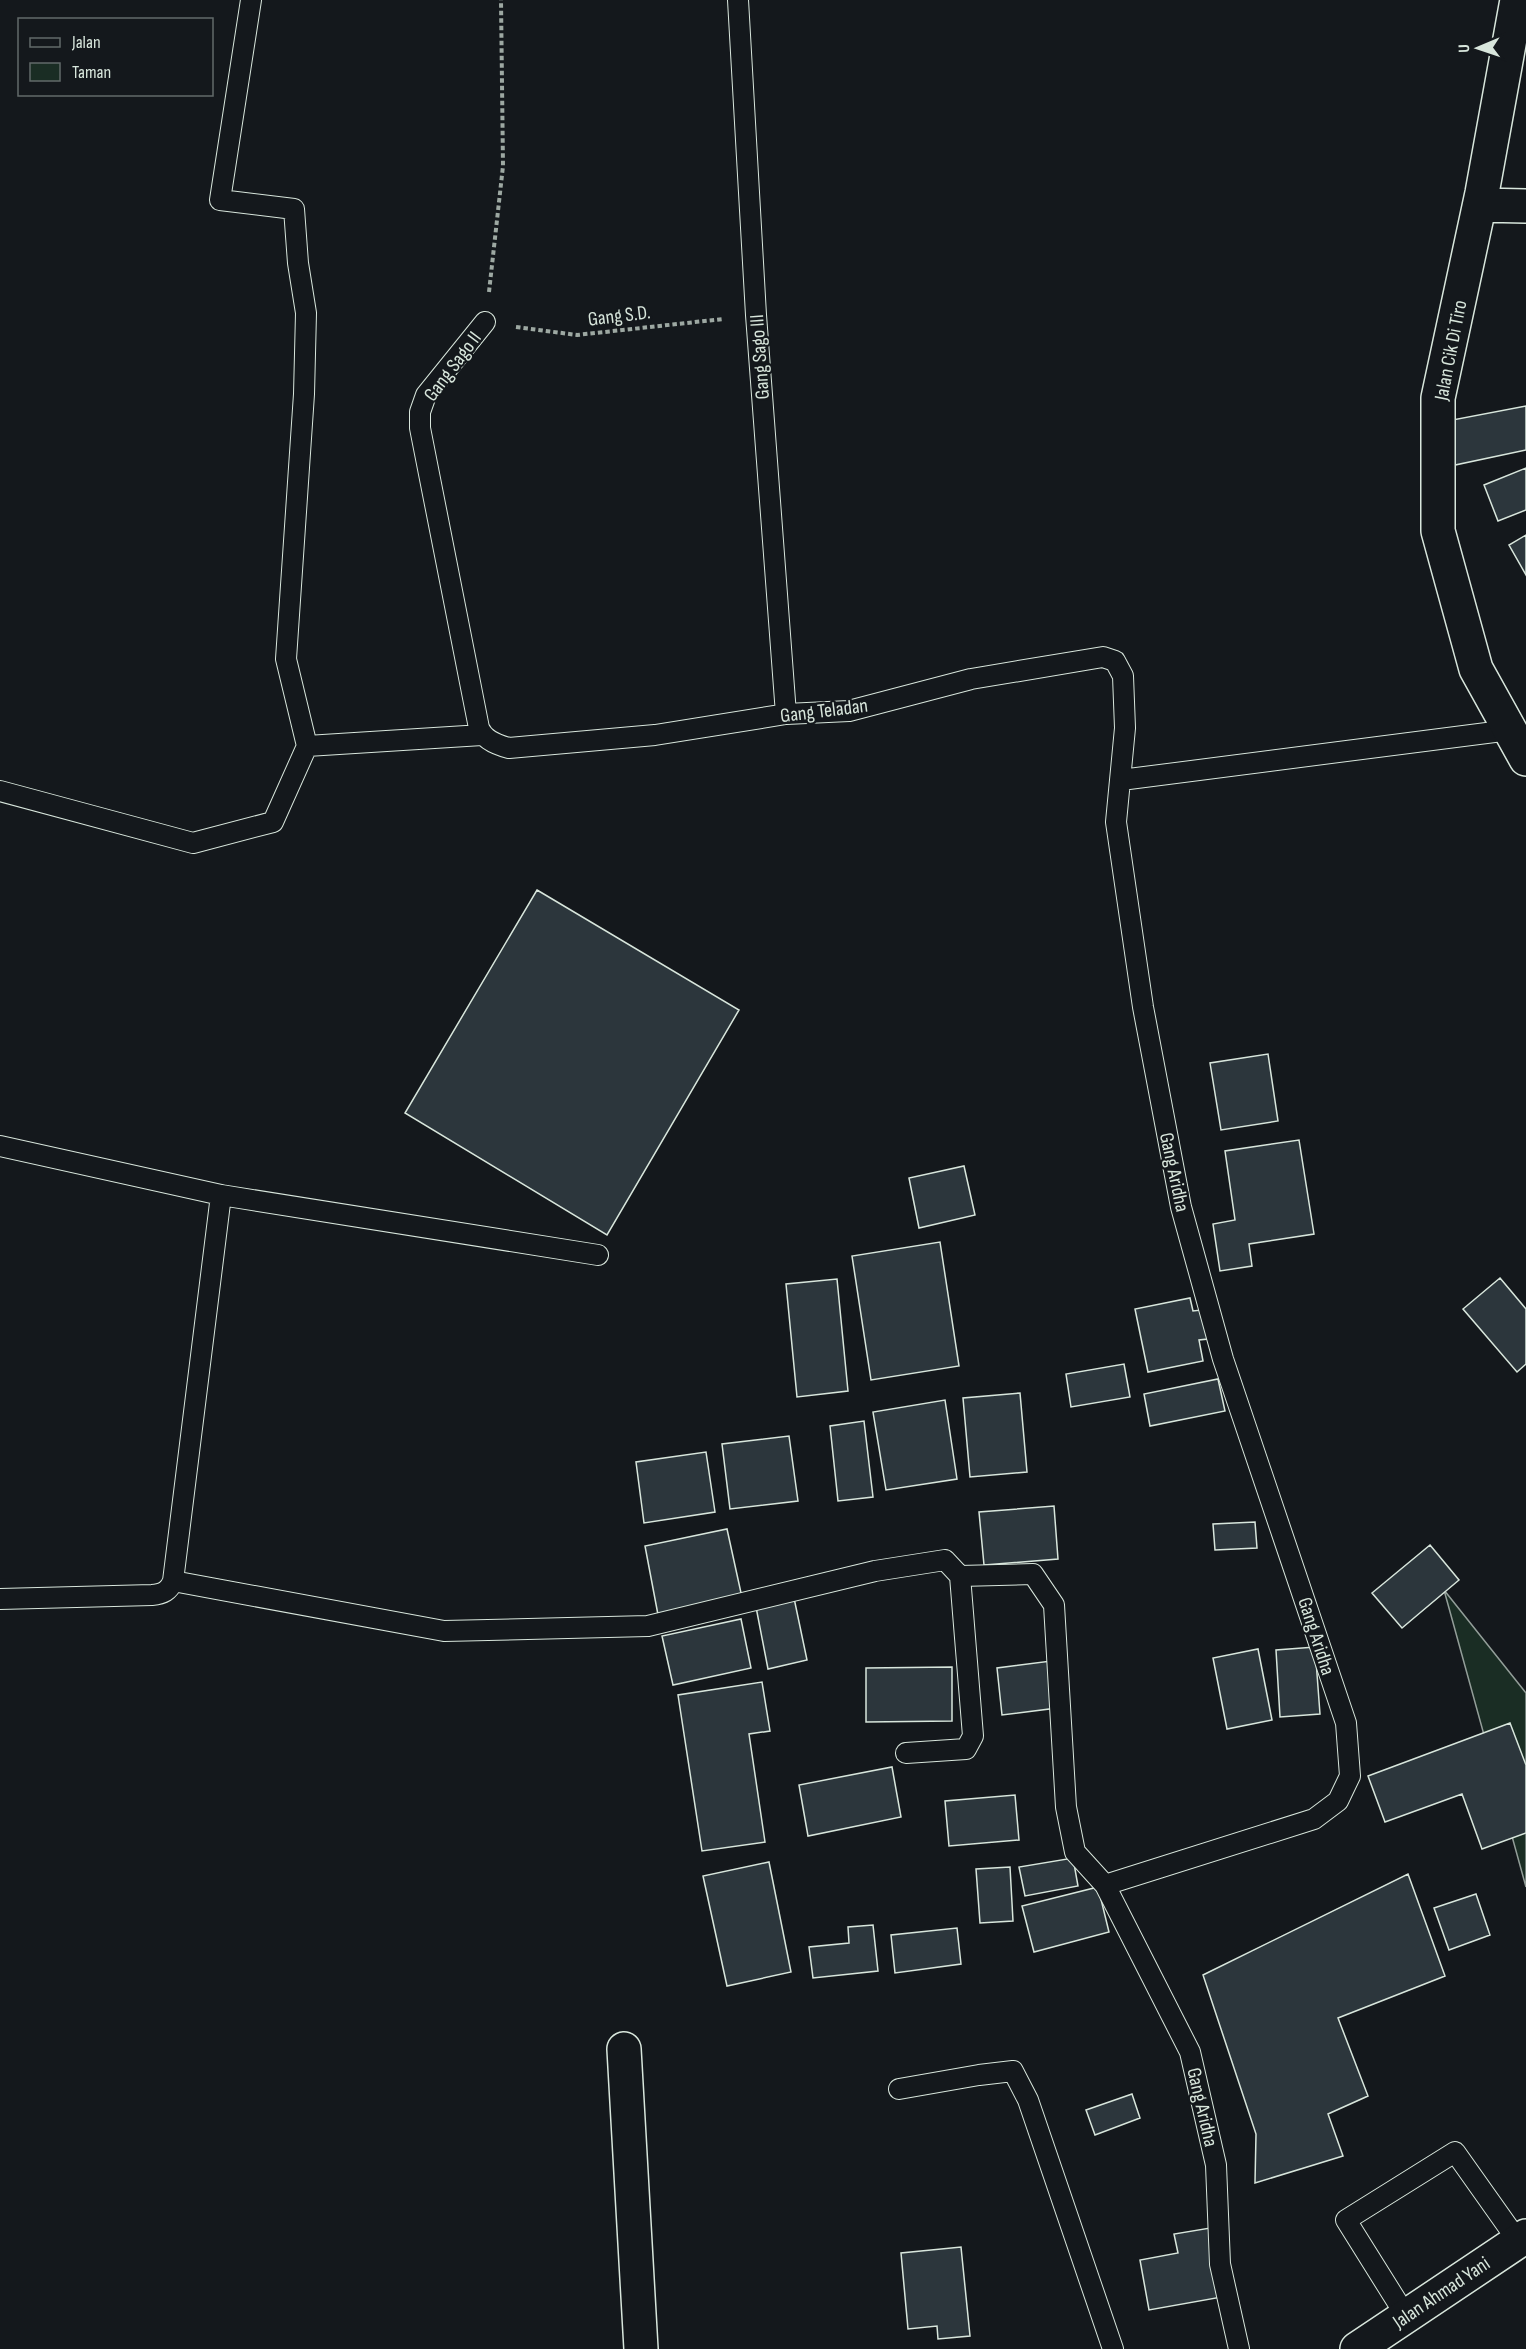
<svg xmlns="http://www.w3.org/2000/svg" width="1526" height="2349" viewBox="0 0 1526 2349" font-family="'Sofia Sans Condensed',sans-serif">
  <rect width="100%" height="100%" fill="#14181c"/>
  <!-- green -->
  <path fill="#1a2d24" stroke="#939e99" stroke-width="1.5" d="M1444,1590L1526,1693V1887Z"/>
  <!-- building -->
  <path fill="#2c363c" stroke="#d8e6dc" stroke-width="1.5" d="M1526,406V450L1455,465L1447,421Z
    M1526,468V510L1498,521L1484,485Z
    M1526,535V575L1509,545Z
    M537,890L739,1010L607,1235L405,1113Z
    M1268,1054L1278,1121L1221,1130L1210,1063Z
    M1299,1140L1314,1234L1249,1244L1252,1266L1220,1271L1213,1224L1235,1220L1225,1151Z
    M964,1166L975,1215L919,1228L909,1178Z
    M940,1242L959,1366L871,1380L852,1256Z
    M1500,1278L1526,1309V1364L1517,1372L1463,1309Z
    M837,1279L848,1391L797,1397L786,1284Z
    M1190,1298L1193,1311L1201,1310L1208,1339L1199,1340L1203,1361L1148,1372L1135,1309Z
    M1124,1364L1130,1397L1071,1407L1066,1374Z
    M1218,1379L1225,1411L1150,1426L1144,1394Z
    M1020,1393L1027,1472L970,1477L963,1398Z
    M945,1400L957,1479L886,1490L873,1412Z
    M864,1421L873,1497L838,1501L830,1426Z
    M789,1436L798,1501L730,1509L722,1444Z
    M706,1452L715,1512L644,1523L636,1462Z
    M1054,1506L1058,1559L984,1565L979,1512Z
    M1255,1522L1257,1548L1215,1550L1213,1524Z
    M727,1529L743,1602L659,1620L645,1546Z
    M1430,1545L1459,1580L1402,1628L1372,1593Z
    M794,1598L807,1660L768,1669L756,1607Z
    M741,1619L751,1668L673,1685L662,1636Z
    M1315,1647L1320,1714L1280,1717L1276,1650Z
    M1258,1649L1272,1720L1227,1729L1213,1658Z
    M1051,1661L1057,1708L1002,1715L997,1668Z
    M952,1667V1721L866,1722V1668Z
    M762,1682L770,1731L749,1734L765,1842L702,1851L678,1695Z
    M1510,1723L1526,1765V1833L1482,1849L1462,1794L1385,1822L1368,1776Z
    M892,1767L901,1817L808,1836L799,1785Z
    M1015,1795L1019,1840L949,1846L945,1801Z
    M1073,1858L1078,1886L1025,1896L1019,1867Z
    M769,1862L791,1972L727,1986L703,1876Z
    M1010,1867L1013,1921L980,1923L976,1869Z
    M1408,1874L1445,1976L1338,2018L1368,2096L1328,2114L1343,2156L1255,2183L1256,2134L1203,1975Z
    M1098,1887L1109,1932L1034,1952L1022,1906Z
    M1476,1894L1490,1935L1449,1950L1434,1908Z
    M873,1925L878,1971L813,1978L809,1947L849,1943L848,1927Z
    M957,1928L961,1964L895,1973L891,1935Z
    M1132,2094L1140,2118L1095,2135L1086,2110Z
    M1210,2228L1222,2297L1149,2310L1140,2260L1178,2253L1174,2234Z
    M961,2247L970,2336L938,2339L937,2326L908,2329L901,2253Z"/>
  <g fill="none" stroke-linecap="round" stroke-linejoin="round">
    <defs>
      <path id="service" d="M251,0L220,200L294,209L298,263L306,313L304,394L286,659L307,746
        M738,0L756,315L786,714
        M485,322L426,395L420,412V428L479,728C484,740 497,745 509,748L655,735L786,714L849,711L971,679L1103,657L1115,661L1123,676L1125,728L1116,822L1143,1007L1181,1207L1223,1359L1346,1723L1350,1776L1338,1801L1314,1819L1105,1885L1190,2052L1216,2165L1220,2264L1239,2349
        M1121,780L1510,730
        M0,791L193,843L273,822L307,746L482,735
        M0,1146L221,1195L598,1255
        M960,1576L1033,1574L1054,1605L1066,1807L1075,1852L1105,1885
        M173,1581L444,1631L648,1626L875,1571L945,1560L960,1576L973,1736L966,1749L906,1753
        M0,1599L152,1595C163,1594 169,1591 173,1581L221,1195
        M899,2089L979,2075L1013,2071L1028,2100L1113,2349
        M1406,2316L1346,2220L1455,2152L1518,2241"/>
      <path id="minor" d="M1517,0L1482,193L1438,398V531L1476,669L1526,759
        M1480,205L1526,206
        M624,2049L641,2349"/>
      <path id="primary" d="M1357,2349L1526,2236"/>
    </defs>
    <!-- service casing -->
    <use href="#service" stroke="#d8e6dc" stroke-width="22"/>
    <!-- minor casing -->
    <use href="#minor" stroke="#d8e6dc" stroke-width="36"/>
    <!-- primary casing -->
    <use href="#primary" stroke="#d8e6dc" stroke-width="36"/>
    <!-- path -->
    <path stroke="#9da8a2" stroke-width="4" stroke-dasharray="4.5 3" stroke-linecap="butt" d="M489,292L503,166L501,0
      M516,327L577,335L723,319"/>
    <!-- service -->
    <use href="#service" stroke="#14181c" stroke-width="20"/>
    <!-- minor -->
    <use href="#minor" stroke="#14181c" stroke-width="33"/>
    <!-- primary -->
    <use href="#primary" stroke="#14181c" stroke-width="33"/>
  </g>
  <g text-anchor="middle" stroke-width="4.5" stroke-linejoin="round" paint-order="stroke">
    <!-- street labels -->
    <g font-size="20" fill="#d8e6dc" stroke="#14181c">
      <text transform="translate(619 315) rotate(-7)" y="7">Gang S.D.</text>
      <text transform="translate(1450 350) rotate(-79)" y="7">Jalan Cik Di Tiro</text>
      <text transform="translate(759 357) rotate(-94)" y="7">Gang Sago III</text>
      <text transform="translate(452 366) rotate(-53)" y="7">Gang Sago II</text>
      <text transform="translate(824 710) rotate(-7)" y="7">Gang Teladan</text>
      <text transform="translate(1175 1172) rotate(78)" y="7">Gang Aridha</text>
      <text transform="translate(1317 1636) rotate(72)" y="7">Gang Aridha</text>
      <text transform="translate(1203 2107) rotate(77)" y="7">Gang Aridha</text>
      <text transform="translate(1441 2292) rotate(-34)" y="7">Jalan Ahmad Yani</text>
    </g>
  </g>
  <!-- legend -->
  <rect x="18" y="18" width="195" height="78" fill="#14181c" stroke="#626a69" stroke-width="1.5"/>
  <rect x="30" y="38" width="30" height="9" fill="#14181c" stroke="#626a69" stroke-width="1.5"/>
  <text x="72" y="48" font-size="18" fill="#d8e6dc">Jalan</text>
  <rect x="30" y="63" width="30" height="18" fill="#1a2d24" stroke="#626a69" stroke-width="1.5"/>
  <text x="72" y="78" font-size="18" fill="#d8e6dc">Taman</text>
  <!-- north arrow -->
  <g transform="translate(1478 48) rotate(268)" stroke="#14181c" stroke-width="4.5" paint-order="stroke">
  <path d="M0-4.5L10 22L0 15L-10 22Z" fill="#d8e6dc"/>
  <text y="-9" font-size="16" font-weight="bold" text-anchor="middle" fill="#d8e6dc">U</text>
  </g>
</svg>
